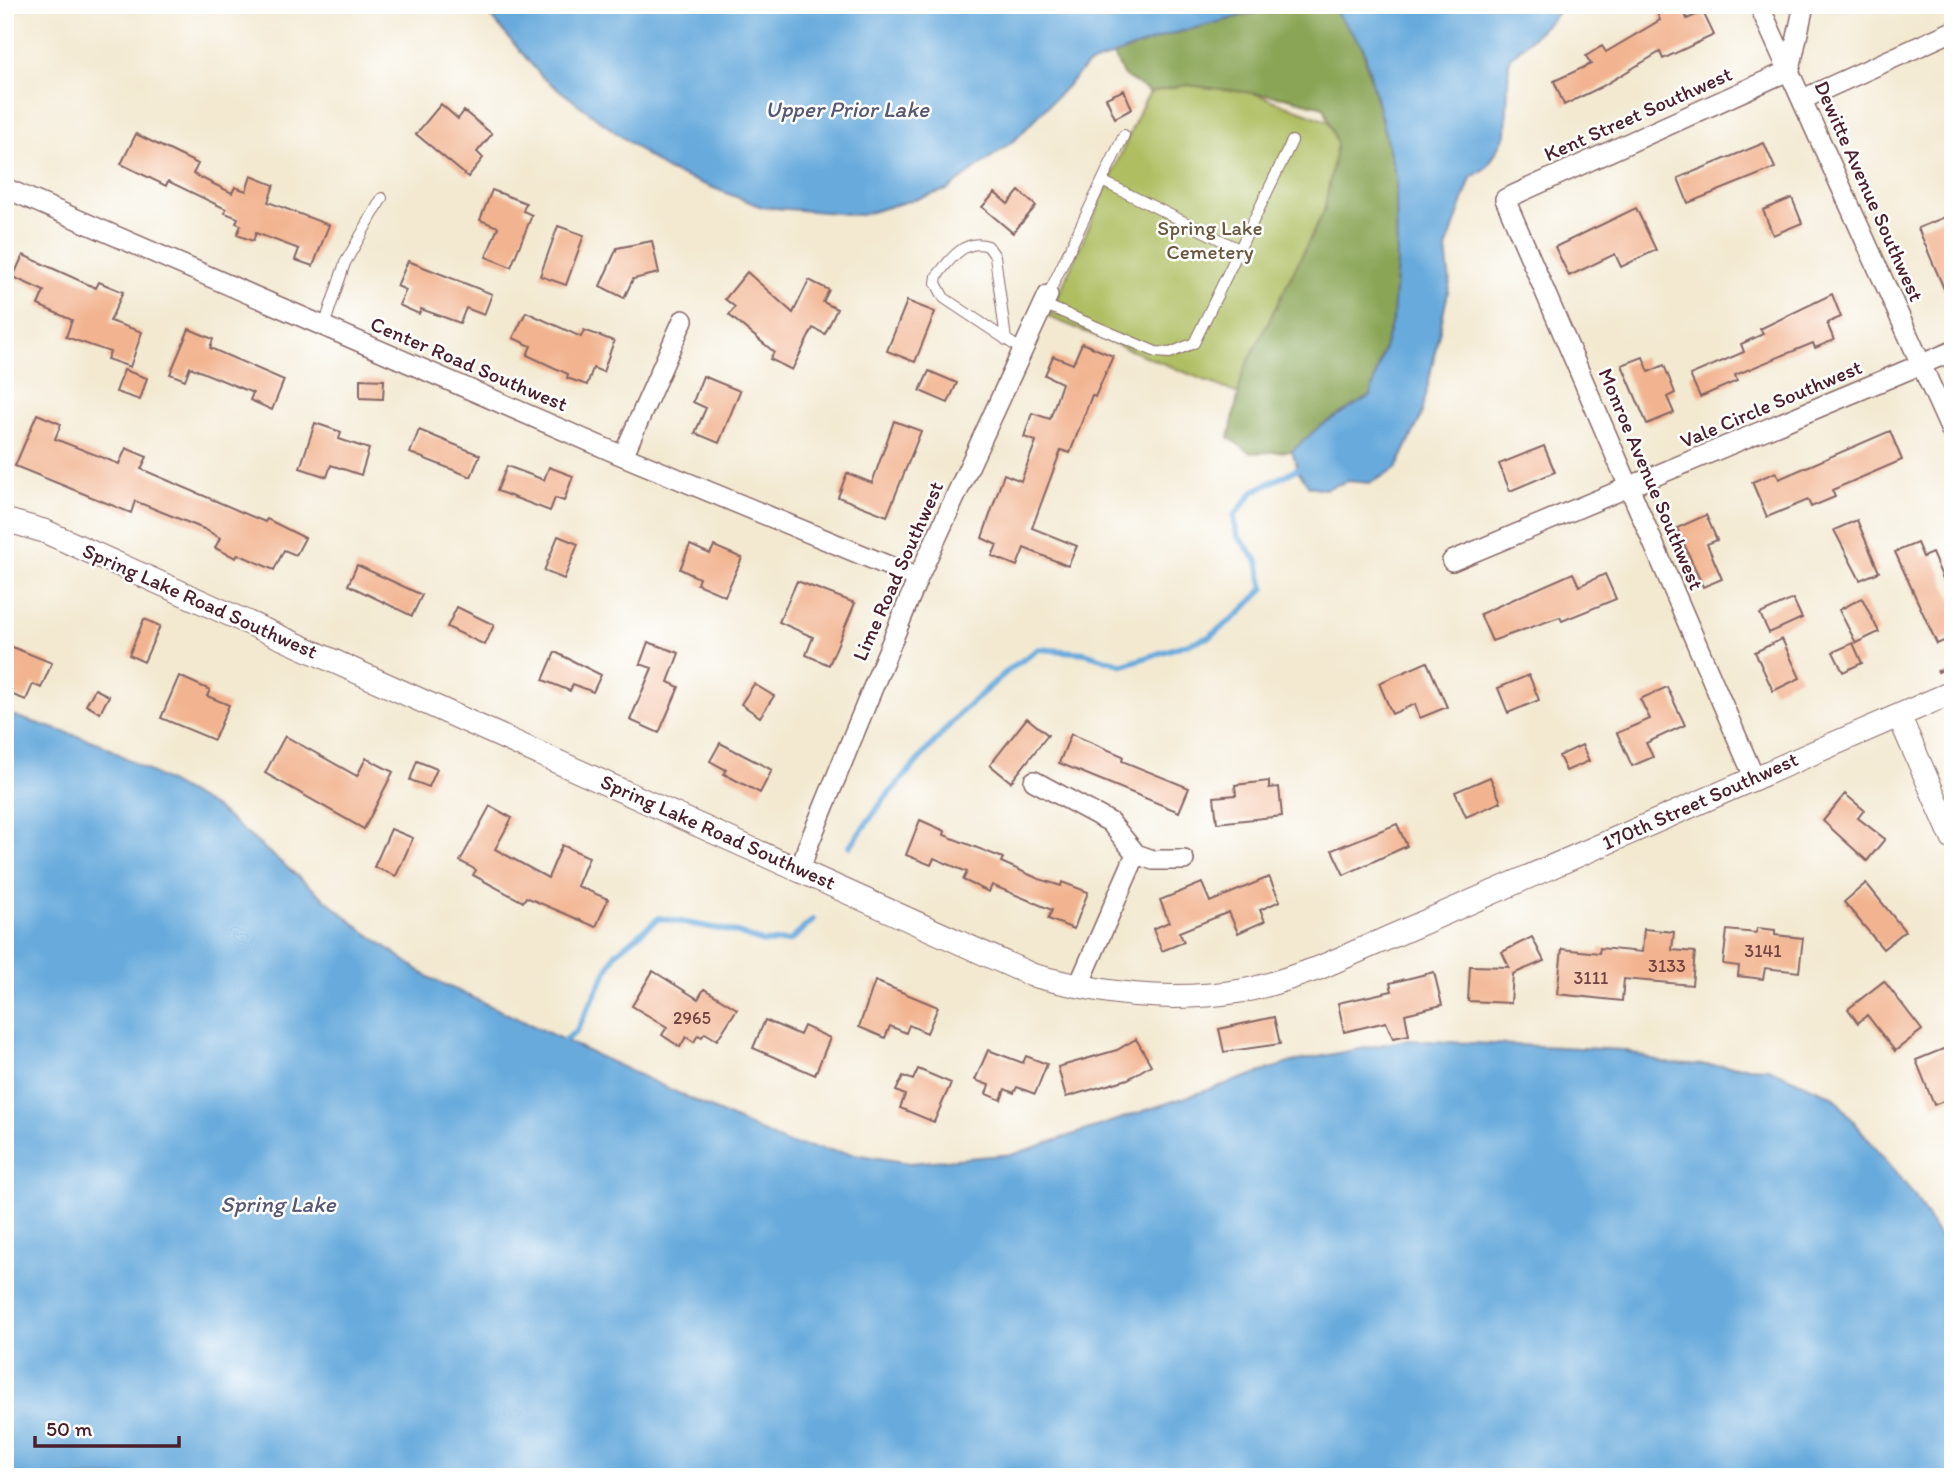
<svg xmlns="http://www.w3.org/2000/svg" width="1958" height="1482" viewBox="0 0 1958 1482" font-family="Itim,sans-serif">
  <rect width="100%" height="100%" fill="#fff"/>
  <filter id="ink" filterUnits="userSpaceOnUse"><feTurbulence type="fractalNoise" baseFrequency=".0143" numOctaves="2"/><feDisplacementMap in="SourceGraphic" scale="14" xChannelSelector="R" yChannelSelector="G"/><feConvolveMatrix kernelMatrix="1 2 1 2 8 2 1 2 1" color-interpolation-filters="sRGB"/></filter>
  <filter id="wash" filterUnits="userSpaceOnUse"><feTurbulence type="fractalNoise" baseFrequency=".00686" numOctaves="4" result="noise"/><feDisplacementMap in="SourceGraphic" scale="28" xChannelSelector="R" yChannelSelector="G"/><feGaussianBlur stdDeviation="1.57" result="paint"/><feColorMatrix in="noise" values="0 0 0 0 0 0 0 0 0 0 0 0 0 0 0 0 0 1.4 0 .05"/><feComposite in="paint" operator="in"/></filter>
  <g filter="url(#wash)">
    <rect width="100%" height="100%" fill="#f3e9d1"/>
    <!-- green -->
    <path fill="#aebe61" stroke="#7c6e46" stroke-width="2" d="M1168,61L1378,140L1265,405L1049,317L1142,106Z"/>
    <!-- forest -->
    <path fill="#8aa557" stroke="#6a6241" stroke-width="2" d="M1284,5L1334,9L1362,46L1396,177L1397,263L1393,318L1370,396L1320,426L1292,451L1251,453L1229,438L1243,372L1324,211L1337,144L1324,107L1284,97L1187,85L1150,92L1123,75L1114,55L1168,35Z"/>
    <!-- water -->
    <path fill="#68aadc" stroke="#596484" stroke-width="2" d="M481,5H1284L1168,35L1087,65L1017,138L947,190L861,215L762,207L665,169L542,77Z
      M1307,5H1562L1555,16L1509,59L1506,134L1488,166L1471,178L1446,249L1450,283L1421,417L1396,469L1370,483L1348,481L1325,489L1309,486L1299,472L1292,451L1320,426L1370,396L1393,318L1397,263L1396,177L1363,46L1334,10Z
      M5,713L99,743L217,809L361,929L428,977L786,1143L910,1163L1014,1154L1292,1062L1406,1040L1624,1050L1664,1063L1768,1068L1833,1096L1915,1196L1953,1260V1477H5Z"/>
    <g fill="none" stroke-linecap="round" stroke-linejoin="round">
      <!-- stream -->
      <path stroke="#68aadc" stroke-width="6" d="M850,846L885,798L961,712L1011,668L1039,649L1085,653L1123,665L1209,637L1239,614L1264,588L1258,562L1237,535L1234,516L1254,491L1305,465
        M559,1044L576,1032L616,953L659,918L735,932L763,942L790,941L813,920"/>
    </g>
    <g id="blocks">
      <!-- building -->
      <path fill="#f2b490" d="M1675,5H1681L1687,19L1703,12L1714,35L1663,59L1660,52L1601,87L1564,105L1554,81L1591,64L1586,56L1602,46L1606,52L1660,20L1657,13Z
        M1124,90L1132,109L1115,118L1106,98Z
        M441,104L458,119L464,111L492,134L477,152L483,158L468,177L416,134Z
        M136,134L198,164L193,174L232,193L235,187L246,191L251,176L274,185L268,202L329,225L313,266L295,260L299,249L256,233L253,241L237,235L241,225L236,223L238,218L225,213L226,209L168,181L166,186L121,164Z
        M1764,143L1775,168L1688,203L1678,178Z
        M492,190L526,203L523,211L532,215L511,267L486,257L498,227L480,220Z
        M1019,191L1036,206L1013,233L982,207L995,193L1008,204Z
        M1792,198L1802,223L1773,235L1763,210Z
        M1636,208L1656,250L1621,267L1615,254L1569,276L1555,247Z
        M1945,217L1953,234V310L1918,228Z
        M558,226L584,235L566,285L540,276Z
        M652,241L659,273L633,279L624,298L600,286L617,248Z
        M23,255L96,288L99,282L123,292L110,321L142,332L130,367L107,359L110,352L66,337L72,320L38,305L44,291L13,277Z
        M408,261L492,294L484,315L466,308L460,323L421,309L419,314L399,305L406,290L397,286Z
        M747,272L793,313L809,280L829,290L823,302L837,309L825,334L813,328L792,370L770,359L774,352L729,315L735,307L725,299Z
        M1832,294L1841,317L1827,323L1834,340L1815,348L1813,343L1735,375L1737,381L1700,397L1690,375L1744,352L1741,344L1763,334L1760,329Z
        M907,301L935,312L915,362L887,351Z
        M526,312L581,337L584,330L614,341L603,372L593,368L587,385L567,378L568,374L527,355L531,346L513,338Z
        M189,329L213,339L210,348L284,380L272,410L250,400L253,393L190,367L185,380L170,374Z
        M1082,343L1113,356L1095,397L1092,395L1070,453L1061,450L1032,528L1077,546L1068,566L1024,548L1017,566L992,556L997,545L982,538L1004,474L1021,481L1036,441L1024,437L1032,413L1050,419L1062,383L1045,375L1053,356L1073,364Z
        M1643,357L1649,372L1664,365L1675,393L1667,397L1674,413L1647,424L1622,365Z
        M124,370L147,378L140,400L116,392Z
        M929,371L957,383L948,403L920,391Z
        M703,376L740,391L719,443L695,433L706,408L693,402Z
        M360,379L384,380L383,399L360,398Z
        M37,414L61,424L55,439L119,464L126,448L147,457L141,469L265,522L267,519L305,538L296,555L284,550L274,570L238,554L236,558L215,548L220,538L204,529L135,501L131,513L15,466Z
        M894,421L921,431L887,516L838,497L847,473L872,483Z
        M315,423L341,432L339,439L369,449L361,475L331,465L327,477L300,468Z
        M419,430L480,455L471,477L410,453Z
        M1890,431L1902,460L1832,490L1835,497L1811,507L1808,500L1767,517L1752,482L1776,472L1779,479Z
        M1544,446L1555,472L1510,491L1499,464Z
        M507,466L544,480L549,467L573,476L564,501L555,498L550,511L497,491Z
        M1706,515L1717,540L1707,544L1722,579L1703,587L1677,528Z
        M1857,520L1879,572L1860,580L1834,530Z
        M558,536L578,544L564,579L544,571Z
        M1917,543L1923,557L1932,553L1953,602V637L1937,644L1895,552Z
        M690,545L710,554L714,546L742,558L725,596L697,584L699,578L680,569Z
        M357,565L422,595L412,616L348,585Z
        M1573,573L1579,586L1605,574L1616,599L1562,621L1560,617L1492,641L1480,614Z
        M797,581L855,603L829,665L806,655L813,637L779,622Z
        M1862,598L1879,632L1856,643L1839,610Z
        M1793,599L1802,618L1769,633L1760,614Z
        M457,607L494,625L485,645L447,627Z
        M144,619L160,626L144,662L129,655Z
        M1782,639L1800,678L1773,691L1755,652Z
        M648,642L679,653L668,682L679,687L659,733L630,720L652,668L640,664Z
        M1853,643L1862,663L1843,672L1833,652Z
        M5,644L52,663L41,688L33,684L26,700L5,692Z
        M555,652L601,675L593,692L573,684L570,691L543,680Z
        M1427,662L1447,707L1420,718L1415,704L1392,714L1379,683Z
        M1529,675L1539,700L1508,713L1498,688Z
        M179,676L210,690L207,696L229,705L214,740L161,718Z
        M754,684L774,696L760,717L741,704Z
        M1667,687L1685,725L1646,743L1653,757L1632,766L1617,733L1650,719L1640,699Z
        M95,689L109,696L100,713L86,705Z
        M1027,718L1048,735L1011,782L990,765Z
        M1071,734L1123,756L1122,761L1189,788L1179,812L1059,763Z
        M285,736L357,776L366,758L393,772L364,829L265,773Z
        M720,743L772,770L760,793L724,774L726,770L710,761Z
        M1582,745L1589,761L1566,771L1559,756Z
        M417,761L437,769L429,787L410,780Z
        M1490,777L1501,802L1466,817L1455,792Z
        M1269,781V788L1279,787L1282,816L1217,823L1214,797L1236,795L1235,785Z
        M1845,794L1864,810L1858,818L1885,839L1867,861L1823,821Z
        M490,806L512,818L495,849L548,878L562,845L589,857L577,886L608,899L596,927L526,897L523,902L473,875L476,870L460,861Z
        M920,820L945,831L944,835L1003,858L1001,862L1039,879L1061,886L1062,882L1088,892L1074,929L1048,919L1052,910L992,885L989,892L963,880L967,872L934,858L931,865L906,855Z
        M1397,824L1407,846L1344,875L1332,850Z
        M391,829L413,838L396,876L374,867Z
        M1269,877L1280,901L1260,910L1265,921L1238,933L1229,912L1179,932L1184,942L1162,951L1153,929L1169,922L1160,900L1202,883L1210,902Z
        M1866,883L1905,931L1883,949L1844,902Z
        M1757,928L1775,930V935L1803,938L1799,972L1765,968L1763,979L1738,976L1739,966L1723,964L1727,930L1756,933Z
        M1644,929L1674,932L1672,950L1695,952L1692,985L1624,979L1622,1001L1557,994L1562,949L1599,953L1600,948L1642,952Z
        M1532,937L1544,961L1513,974L1511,1003L1468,1001L1470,966L1509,967L1502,952Z
        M653,971L698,999L704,989L737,1009L717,1040L705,1033L702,1037L698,1035L694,1042L686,1037L680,1047L662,1035L667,1027L632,1006Z
        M1434,972L1442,1005L1405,1014L1409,1035L1393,1038L1386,1022L1344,1032L1338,1003L1392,991L1390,983Z
        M875,981L938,1007L927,1033L909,1025L906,1033L890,1026L885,1038L859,1027Z
        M1884,981L1922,1030L1895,1051L1867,1015L1858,1023L1848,1009Z
        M1274,1017L1280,1044L1224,1052L1219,1029Z
        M765,1020L800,1035L804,1026L830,1038L815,1075L753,1048Z
        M1136,1039L1151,1065L1128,1079L1066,1097L1058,1067L1117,1050Z
        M1953,1045V1097L1934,1105L1916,1060Z
        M988,1050L1023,1063L1026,1056L1047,1064L1035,1094L1017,1087L1014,1093L1005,1089L1001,1100L986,1094L989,1085L975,1080Z
        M918,1069L951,1083L934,1122L900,1108L905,1095L896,1091L903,1076L913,1080Z"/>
    </g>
  </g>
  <g filter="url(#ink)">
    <use href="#blocks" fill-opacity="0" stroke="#856665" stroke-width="2"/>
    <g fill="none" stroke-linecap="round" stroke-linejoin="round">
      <defs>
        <path id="service" d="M1102,181L1239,249
          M1048,295L1124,135
          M1043,304L1156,352L1170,353L1194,343L1292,141
          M324,326L345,263L382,198
          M1006,340L995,256L988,246C965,238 950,259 937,276L936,283L944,298L1022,350"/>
        <path id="minor" d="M1759,5L1953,435
          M1803,99L1953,31
          M5,188L623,456L918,578
          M623,456L683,320
          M1452,561L1953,351
          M1754,777L1505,199L1790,70L1804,5
          M1034,781L1110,822L1136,854L1153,860H1184
          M801,869L807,848L918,578L1048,295
          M1078,987L1136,854"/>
        <path id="tertiary" d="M5,520L44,531L1032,975C1104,994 1166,1003 1241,991C1267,987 1294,976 1319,968L1953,692
          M1899,716L1953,839"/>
      </defs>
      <!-- service casing -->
      <use href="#service" stroke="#856665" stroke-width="12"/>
      <!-- minor casing -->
      <use href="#minor" stroke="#856665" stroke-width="22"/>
      <!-- tertiary casing -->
      <use href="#tertiary" stroke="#856665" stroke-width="25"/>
      <!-- path -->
      <path stroke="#856665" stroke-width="3.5" stroke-dasharray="5 5" stroke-linecap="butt" d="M1937,672L1953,664"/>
      <!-- service -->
      <use href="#service" stroke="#fff" stroke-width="10"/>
      <!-- minor -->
      <use href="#minor" stroke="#fff" stroke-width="19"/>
      <!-- tertiary -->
      <use href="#tertiary" stroke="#fff" stroke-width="23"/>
    </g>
  </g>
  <g text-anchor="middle" stroke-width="5" stroke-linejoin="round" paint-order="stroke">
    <!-- number labels -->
    <g font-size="18" fill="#744444">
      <text x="1763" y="957">3141</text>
      <text x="1667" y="972">3133</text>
      <text x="1591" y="984">3111</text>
      <text x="692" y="1024">2965</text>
    </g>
    <!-- street labels -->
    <g font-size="21" fill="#4a1f2b" stroke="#fff">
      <text transform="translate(1638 114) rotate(-24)" y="7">Kent Street Southwest</text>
      <text transform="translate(1869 191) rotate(66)" y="7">Dewitte Avenue Southwest</text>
      <text transform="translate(469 364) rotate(23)" y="7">Center Road Southwest</text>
      <text transform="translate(1771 404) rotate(-23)" y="7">Vale Circle Southwest</text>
      <text transform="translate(1651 479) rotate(67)" y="7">Monroe Avenue Southwest</text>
      <text transform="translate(898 571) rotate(-66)" y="7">Lime Road Southwest</text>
      <text transform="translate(200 601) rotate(24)" y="7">Spring Lake Road Southwest</text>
      <text transform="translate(1700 801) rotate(-24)" y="7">170th Street Southwest</text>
      <text transform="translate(718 832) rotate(24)" y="7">Spring Lake Road Southwest</text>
    </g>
    <!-- park labels -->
    <g font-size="21" fill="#6d573e" stroke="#fff">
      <text x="1210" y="235">Spring Lake<tspan x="1210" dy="24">Cemetery</tspan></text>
    </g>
    <!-- water labels -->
    <g font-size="23" font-style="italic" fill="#565772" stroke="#fff">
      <text x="847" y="117">Upper Prior Lake</text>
      <text x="278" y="1212">Spring Lake</text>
    </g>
  </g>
  <!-- margin -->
  <rect width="1958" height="1482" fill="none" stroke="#fff" stroke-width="28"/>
  <!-- scale -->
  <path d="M35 1436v10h144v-10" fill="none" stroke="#4a1f2b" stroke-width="3.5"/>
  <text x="46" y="1436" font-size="21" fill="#4a1f2b" stroke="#ffffff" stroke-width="5" paint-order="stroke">50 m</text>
</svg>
